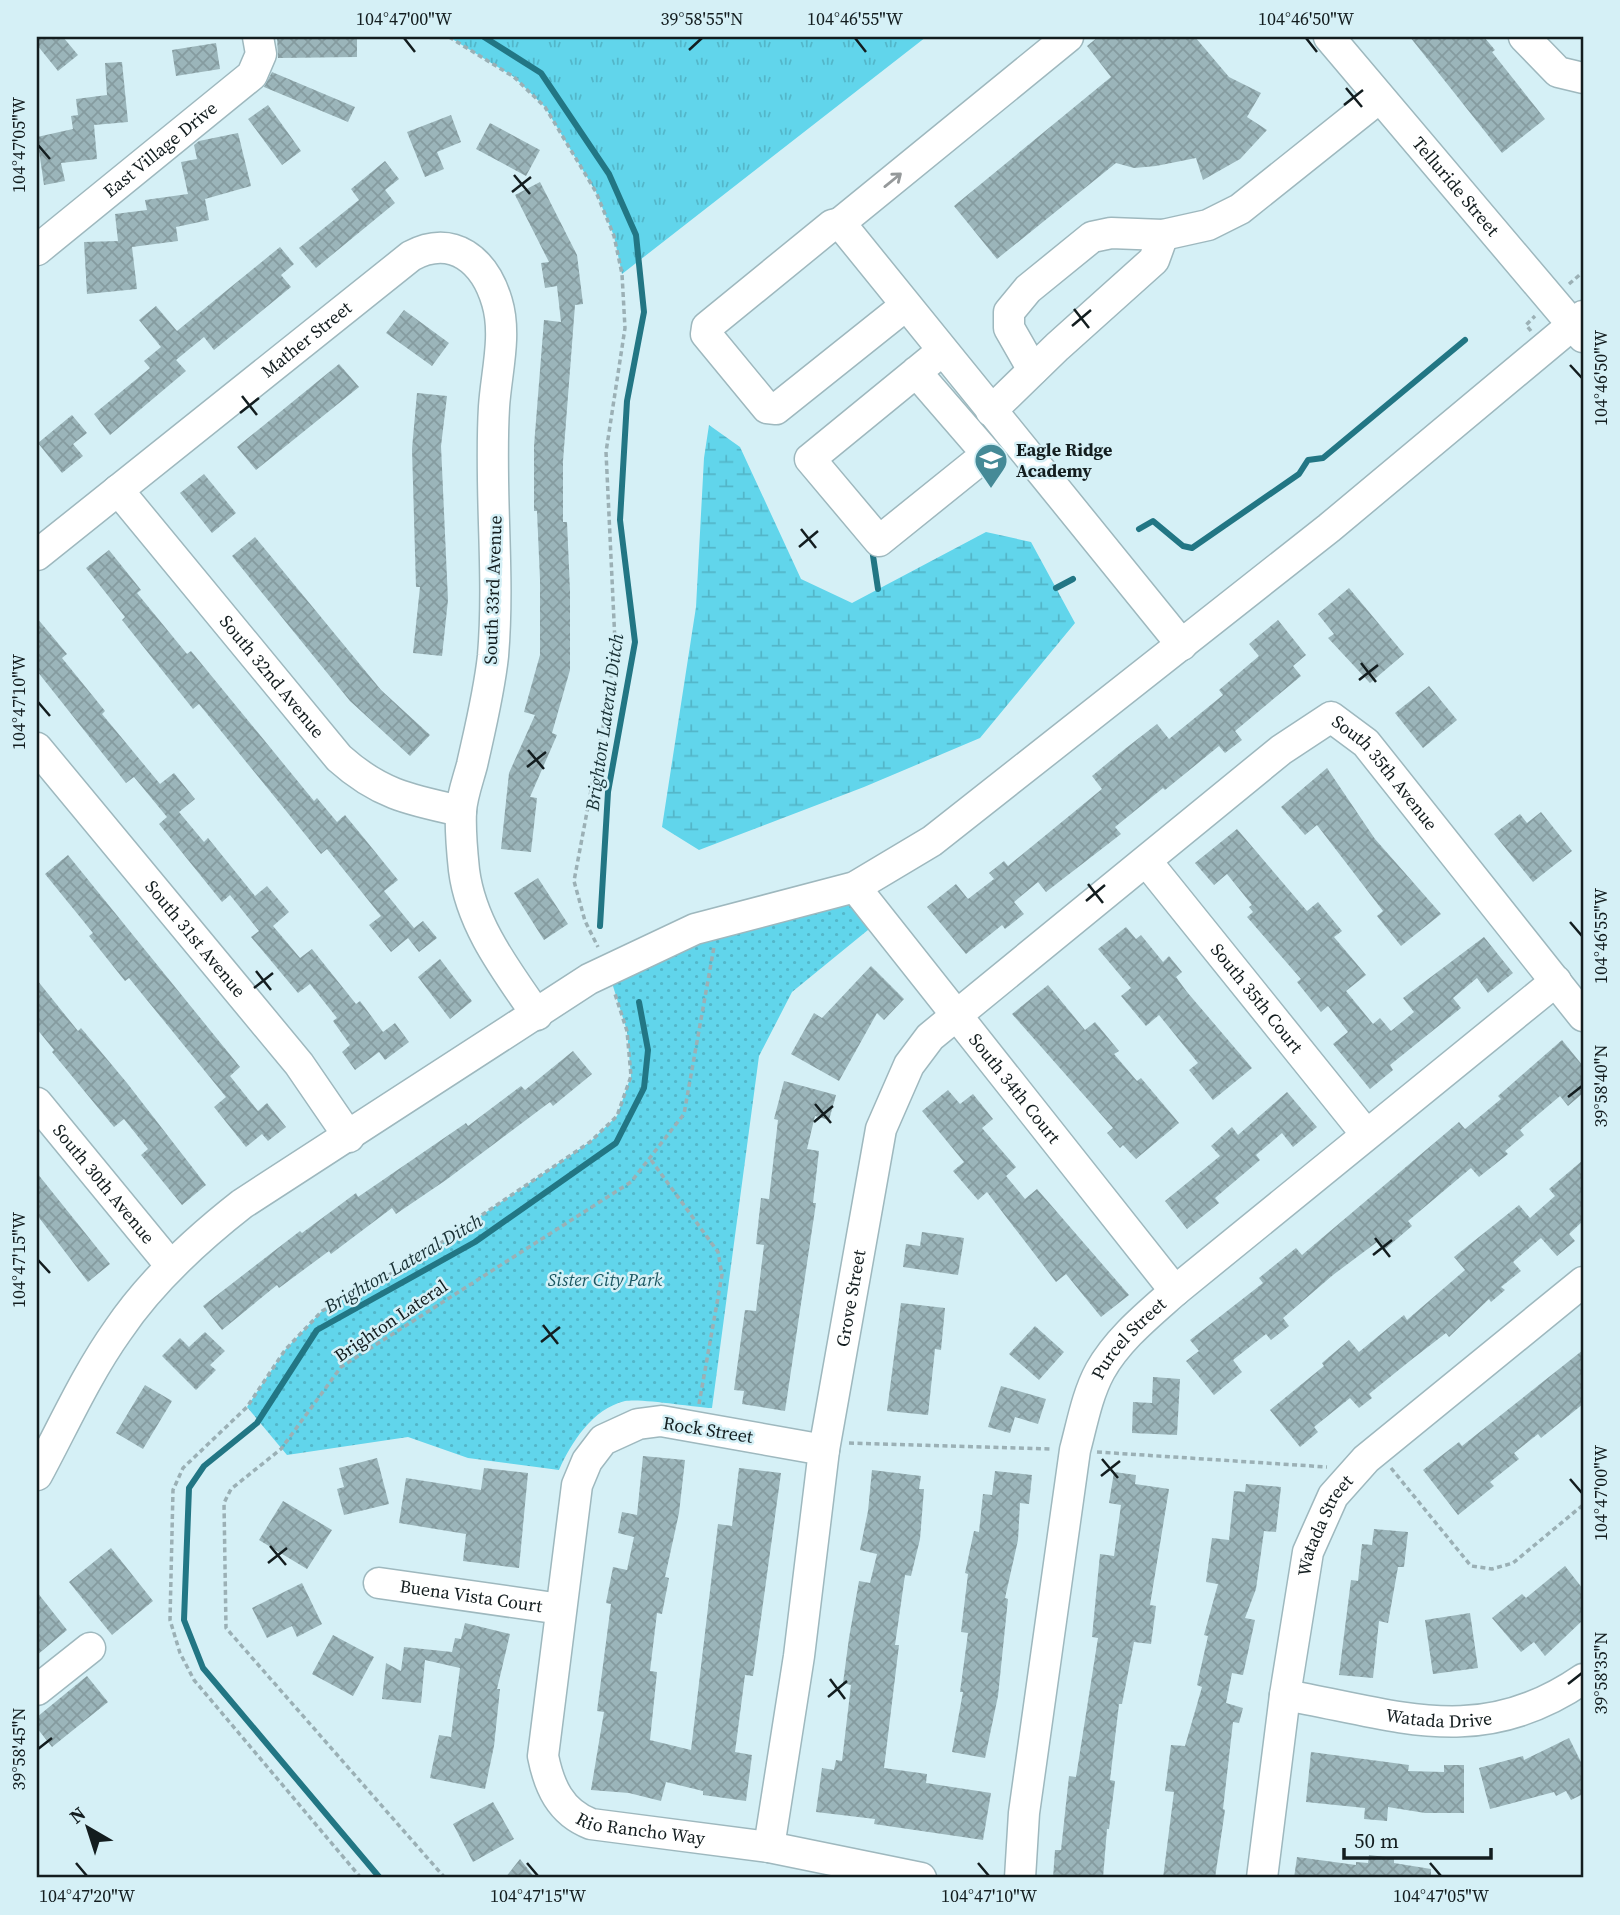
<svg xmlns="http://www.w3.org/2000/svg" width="1620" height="1915" viewBox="0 0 1620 1915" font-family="'Source Serif 4',serif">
  <defs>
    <pattern id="grass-tufts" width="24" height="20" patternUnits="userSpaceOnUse" patternTransform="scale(1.75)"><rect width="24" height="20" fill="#61d5eb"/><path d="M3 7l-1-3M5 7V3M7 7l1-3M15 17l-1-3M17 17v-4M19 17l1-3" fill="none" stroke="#53b6c9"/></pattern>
    <pattern id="wetland-marsh" width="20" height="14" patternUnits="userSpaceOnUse" patternTransform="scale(1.75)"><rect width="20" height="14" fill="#61d5eb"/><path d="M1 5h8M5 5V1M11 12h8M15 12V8" fill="none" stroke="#53b6c9"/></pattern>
    <pattern id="park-dots" width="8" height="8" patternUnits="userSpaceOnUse" patternTransform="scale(1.75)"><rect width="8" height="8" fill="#61d5eb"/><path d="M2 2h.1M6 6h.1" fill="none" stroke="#53b6c9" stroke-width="1.8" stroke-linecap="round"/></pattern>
    <pattern id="building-cross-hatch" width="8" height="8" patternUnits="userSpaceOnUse" patternTransform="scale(1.75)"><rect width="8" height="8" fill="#9bb5ba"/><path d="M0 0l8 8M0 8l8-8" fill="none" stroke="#859b9f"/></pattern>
  </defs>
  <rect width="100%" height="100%" fill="#d5f0f6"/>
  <!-- grass -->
  <path fill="url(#grass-tufts)" d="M449,37H926L622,274L614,236L596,192L545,107L514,77Z"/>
  <!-- wetland -->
  <path fill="url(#wetland-marsh)" d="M709,425L740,447L801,579L852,603L986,532L1031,542L1075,623L980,738L864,787L699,850L662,827L696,607L704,458Z"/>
  <!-- park -->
  <path fill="url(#park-dots)" d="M855,887L879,921L792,992L759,1056L712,1408C692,1407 641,1398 625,1401C592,1409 571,1443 559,1470L468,1458L408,1437L287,1455L247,1407L285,1350L322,1311L411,1263L590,1142L617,1116L631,1076L627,1031L608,970Z"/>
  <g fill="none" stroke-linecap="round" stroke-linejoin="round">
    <!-- stream -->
    <path stroke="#227684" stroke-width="6" d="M484,37L541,73L609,174L636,235L644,312L627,401L620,520L635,642L608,792L600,926
      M1139,529L1153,521L1183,546L1192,548L1299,474L1308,460L1323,458L1465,340
      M872,549L878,589
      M1056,588L1073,579
      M380,1878L203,1668L184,1620L189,1488L204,1466L257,1423L317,1330L475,1242L616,1143L644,1088L648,1050L639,1002"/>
  </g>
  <!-- building -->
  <path fill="url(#building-cross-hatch)" d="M37,37H63L78,55L58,71L37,45Z
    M277,37H357V57L278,58Z
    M1098,37H1195L1229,77L1261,93L1247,117L1267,130L1240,159L1203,180L1196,158L1156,166L1134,168L1116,163L997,259L954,206L1111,77L1087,46Z
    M1410,37H1484L1495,50L1492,52L1545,119L1502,153Z
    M216,43L220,69L176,76L172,50Z
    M122,62L128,122L94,125L97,159L61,163L65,181L44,185L37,137L73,129L71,116L78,115L76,99L107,95L105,63Z
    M272,72L355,107L348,122L264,87Z
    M268,105L301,151L282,165L248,119Z
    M451,115L461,142L437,152L444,169L425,177L407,132Z
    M490,123L540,150L526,176L476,149Z
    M238,133L251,186L205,199L209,220L176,227L178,241L132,247L137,289L87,294L84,242L118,241L115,214L147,210L145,200L188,194L181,162L197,159L194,145L199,141Z
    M385,161L399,179L385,190L395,203L316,268L299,248L359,200L351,189Z
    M540,182L577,255L583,304L575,305L563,461V522H567L570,591V670L552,733L557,735L530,797L537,798L531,852L501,849L509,773L535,715L524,712L540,655V580L537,511H534V446L544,320L561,322L557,286L545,288L541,263L549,262L515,195Z
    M280,247L294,264L281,275L291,287L214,350L204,337L176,360L186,371L110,435L94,414L150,368L144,361L161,347L139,320L156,306L177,331Z
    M404,310L449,343L432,366L386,333Z
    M339,364L359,387L256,470L237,447Z
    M417,393L447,396L441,446L448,600L442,656L413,653L420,587H416L412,449Z
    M72,415L87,433L73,444L83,456L62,473L38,443Z
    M204,474L236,513L212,533L180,493Z
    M255,537L381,690L430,735L410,756L350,701L232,556Z
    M109,550L141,590L137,593L187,654L191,651L314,801L317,798L337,822L345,815L359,832L398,880L384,891L414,928L423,921L437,938L419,952L408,938L391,952L369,925L381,916L327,849L321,854L199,704L193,709L122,620L125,617L86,568Z
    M1349,588L1404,654L1370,683L1328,638L1334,634L1318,614Z
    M37,618L67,654L62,658L105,711L102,714L160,784L174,773L195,799L179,812L204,842L208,838L255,896L267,886L289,912L273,926L300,958L312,949L356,1004L360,1001L383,1032L395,1023L409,1042L385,1060L379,1052L355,1070L342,1052L350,1045L333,1021L337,1018L310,984L298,993L251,937L259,931L230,895L222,902L159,824L167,817L134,777L126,783L37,671Z
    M1278,620L1306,655L1293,666L1301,676L1235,731L1242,740L1225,753L1219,746L1165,790L1163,788L1115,827L1121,834L1046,892L1038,882L1014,902L1024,914L1005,929L1002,925L966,954L927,907L956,884L968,899L994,879L989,873L1004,861L1008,866L1102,789L1092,776L1121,752L1157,724L1169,739L1223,695L1219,690L1259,656L1249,644Z
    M1429,686L1457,720L1423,748L1395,713Z
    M1327,768L1375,839L1441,914L1401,946L1377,916L1383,911L1317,825L1305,835L1281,807Z
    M1541,812L1572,851L1533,882L1494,834L1520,814L1527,823Z
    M1237,829L1307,911L1318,902L1342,931L1334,937L1366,975L1346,991L1373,1024L1380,1018L1391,1031L1414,1012L1403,998L1484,937L1513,973L1488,993L1477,978L1453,998L1461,1008L1390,1065L1393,1070L1370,1089L1333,1044L1348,1032L1328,1006L1321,1012L1297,982L1301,979L1247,917L1253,912L1249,907L1252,905L1227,874L1214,885L1195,863Z
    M68,855L240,1067L230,1076L258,1111L267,1103L286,1127L268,1141L262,1134L246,1147L214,1107L226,1097L129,978L125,981L89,936L93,933L45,874Z
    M538,878L568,924L544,940L514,893Z
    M1126,927L1136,939L1141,935L1163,962L1169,956L1182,972L1176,977L1187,992L1252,1068L1213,1100L1189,1070L1198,1063L1159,1015L1146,1026L1121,996L1131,988L1098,949Z
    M440,959L472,1001L450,1019L418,977Z
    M871,966L904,999L884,1020L877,1013L839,1081L791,1054L814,1013L822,1018Z
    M37,980L78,1031L81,1028L127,1083L206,1185L182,1205L141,1155L148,1149L124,1119L114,1127L52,1052L54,1050L37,1029Z
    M1048,985L1085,1030L1095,1022L1119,1051L1114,1054L1137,1081L1141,1078L1179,1123L1136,1159L1123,1145L1120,1148L1107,1133L1113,1128L1012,1014Z
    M1562,1040L1583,1066V1093L1568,1106L1560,1096L1520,1130L1524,1135L1505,1151L1508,1154L1479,1177L1471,1168L1408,1221L1412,1226L1384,1250L1377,1242L1333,1275L1283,1318L1289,1326L1271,1340L1266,1334L1233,1360L1242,1372L1214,1395L1186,1361L1199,1351L1190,1340L1263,1283L1259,1278L1296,1248L1302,1255L1459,1122L1465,1129L1501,1099L1498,1096Z
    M573,1051L592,1074L553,1106L550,1102L446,1180L396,1214L392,1208L331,1254L329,1251L279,1288L277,1285L222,1330L203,1306L300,1231L302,1233L356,1193L358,1197L466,1123L468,1126L521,1086L525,1090Z
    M784,1081L836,1095L829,1120L815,1116L807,1149L819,1151L813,1203H816L785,1411L742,1404L744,1391L734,1390L745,1310L756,1311L764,1245L756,1244L761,1198L769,1199L778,1120L774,1119Z
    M948,1090L960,1104L973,1094L993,1119L982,1128L1016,1167L1006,1176L1025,1199L1037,1189L1129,1295L1101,1317L1066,1274L1056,1282L987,1192L978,1200L953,1171L964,1162L922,1111Z
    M1287,1092L1317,1127L1293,1147L1282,1133L1256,1155L1260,1160L1215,1198L1219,1203L1187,1229L1165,1201L1220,1156L1211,1146L1232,1127L1238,1135Z
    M1583,1160V1221L1569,1234L1575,1241L1557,1256L1541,1238L1513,1262L1521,1271L1501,1287L1505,1290L1491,1302L1489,1299L1449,1337L1446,1333L1411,1360L1369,1394L1372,1398L1359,1408L1350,1398L1314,1427L1318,1432L1300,1447L1270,1410L1324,1366L1322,1363L1349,1340L1359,1352L1404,1315L1407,1320L1465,1270L1454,1257L1519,1205L1530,1218L1555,1196L1549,1189Z
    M37,1173L110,1264L88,1282L37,1215Z
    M922,1232L964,1238L958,1275L903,1267L906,1244L920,1246Z
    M901,1303L945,1308L941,1350L935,1349L928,1415L887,1411Z
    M1035,1326L1064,1352L1039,1380L1009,1354Z
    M205,1332L225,1351L210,1365L216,1370L196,1390L162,1356L180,1338L189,1347Z
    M1583,1350V1404L1541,1438L1538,1434L1514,1453L1519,1459L1490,1482L1494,1486L1458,1515L1423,1470L1459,1442L1462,1446Z
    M1153,1377L1180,1379L1177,1435L1132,1433L1133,1402L1152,1403Z
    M145,1385L172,1401L143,1449L116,1433Z
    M1001,1386L1046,1399L1038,1424L1015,1417L1010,1433L988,1427Z
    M643,1456L685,1460L679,1513L665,1577L669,1578L662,1614L657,1613L650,1671L657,1672L650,1740L691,1750L718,1524L732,1526L739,1468L781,1473L753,1676L745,1675L735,1752L752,1755L746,1801L703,1795V1791L666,1782L661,1801L629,1793L591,1790L604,1712L597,1711L611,1604L606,1603L613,1567L627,1570L634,1537L618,1533L622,1512L637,1515Z
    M377,1458L389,1504L344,1515L337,1489L344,1487L339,1468Z
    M484,1468L528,1473L519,1568L463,1561L466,1534L399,1523L406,1478L481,1490Z
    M872,1470L921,1476L919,1489H924L920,1539L911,1576L905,1575L895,1645H899L884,1768L927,1774L926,1783L991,1793L983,1840L874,1824L875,1819L816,1812L822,1768L834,1770L836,1760L842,1761L851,1685L843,1683L849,1638L859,1581L870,1583L877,1554L860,1550L868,1511Z
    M995,1471L1032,1475L1029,1504L1020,1503L1018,1540L1005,1598L1008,1599L998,1696L985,1758L952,1752L963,1692H960L968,1633L961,1632L968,1574L965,1573L974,1531L979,1532L983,1494L992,1495Z
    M1114,1472L1136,1475L1135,1484L1169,1489L1150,1605L1156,1606L1151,1644L1134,1642L1122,1704H1119L1110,1780L1115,1781L1109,1829H1107L1103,1878H1053L1055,1850H1061L1069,1776L1076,1777L1098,1638L1092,1637L1100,1554L1114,1556L1121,1505L1109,1503Z
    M1246,1484L1281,1487L1276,1532L1264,1531L1256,1589L1245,1618L1255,1620L1243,1675L1232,1673L1226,1703L1243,1708L1239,1723L1233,1722L1223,1809L1225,1810L1215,1878H1163L1174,1792L1165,1791L1171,1745L1185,1746L1202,1687L1197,1685L1208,1636L1204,1635L1218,1584L1206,1582L1212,1538L1229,1540L1234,1491L1245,1492Z
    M283,1501L332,1530L307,1569L259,1540Z
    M1374,1529L1408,1532L1404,1567H1398L1388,1623L1379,1621L1373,1678L1339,1675L1351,1580L1358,1581L1362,1544L1372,1545Z
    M111,1548L153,1601L112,1635L69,1582Z
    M1565,1566L1583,1589V1620L1545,1656L1534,1642L1521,1652L1492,1618L1522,1594L1526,1598Z
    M302,1583L322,1624L297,1637L292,1626L267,1638L252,1608Z
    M37,1592L67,1630L37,1655Z
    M1470,1613L1478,1668L1433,1674L1425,1620Z
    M465,1623L510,1634L497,1689H500L494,1746L485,1789L430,1778L439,1735L451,1737L460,1668L425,1660L421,1703L382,1699L386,1663L401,1671L404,1647L452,1652L455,1638L461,1639Z
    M333,1635L374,1657L353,1696L312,1674Z
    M87,1676L108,1702L52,1747L37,1728V1717Z
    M1569,1738L1583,1766V1794L1571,1800L1566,1791L1556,1796L1554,1792L1490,1809L1479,1768L1523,1756L1524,1760Z
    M1311,1752L1409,1765L1408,1771L1444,1772V1765H1464V1813H1425L1388,1807L1387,1821L1364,1819L1365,1808L1306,1802Z
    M493,1802L514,1839L473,1862L453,1824Z
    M1369,1855L1394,1858V1863L1431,1869V1878H1294L1297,1857L1356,1865V1862L1368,1863Z
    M520,1859L535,1878H505Z"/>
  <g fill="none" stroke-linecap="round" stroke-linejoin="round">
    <defs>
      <g id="minor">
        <path id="s1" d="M1329,37L1583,337"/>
        <path d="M1524,37L1558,72L1583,78"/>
        <path d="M840,223L1068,37"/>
        <path id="s2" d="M37,250L252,75L261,54L258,37"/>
        <path d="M905,306L776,409L767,408L706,334L707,327L832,225L840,223L1182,645"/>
        <path d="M1033,370L1009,328V312L1028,289L1092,237L1111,233L1163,235L1208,225L1240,209L1379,98"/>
        <path d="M916,372L987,454L879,541L810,459L942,351"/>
        <path d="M991,411L1057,347L1154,260L1163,235"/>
        <path id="s3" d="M118,490L339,758C379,794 410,800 461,811"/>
        <path id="s4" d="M37,555L411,256C453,233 485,261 497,302C507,335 496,374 494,407C489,490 500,573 493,656C489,693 480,729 472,765C468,780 462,796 461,811C460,830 462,851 464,870C471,925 506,970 537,1015"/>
        <path id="s5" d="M37,748L299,1064L349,1137"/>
        <path id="s6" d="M1147,862L1366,1134"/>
        <path id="s7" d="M855,887L1175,1291"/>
        <path id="s8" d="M37,1103L171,1266"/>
        <path id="s9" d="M824,1450L661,1421L638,1424L603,1440L587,1461L577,1485L543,1756C549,1786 560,1812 591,1824L769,1847L921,1878"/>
        <path d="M37,1475C63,1427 86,1375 118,1330C151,1281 196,1240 242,1204L589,979L695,929L855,887L932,841L1329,528L1583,316"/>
        <path id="s10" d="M379,1583L561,1609"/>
        <path d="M37,1690L90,1648"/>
        <path id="s11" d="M1285,1695C1398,1715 1480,1750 1583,1679"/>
        <path id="s12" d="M769,1847L799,1656L824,1450L881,1129L909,1065L930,1037L1281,750L1331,717L1366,743L1583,1016"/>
        <path id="s13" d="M1020,1878L1024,1813L1075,1450C1082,1424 1087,1395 1100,1371C1118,1339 1148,1315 1175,1291L1556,981"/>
        <path id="s14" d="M1262,1878L1285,1695L1308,1552L1333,1496L1366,1459L1583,1282"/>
      </g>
    </defs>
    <!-- minor casing -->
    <use href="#minor" stroke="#9eb8be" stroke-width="33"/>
    <!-- path -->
    <path stroke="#9bb0b5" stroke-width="3.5" stroke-dasharray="5 3.5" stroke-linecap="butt" d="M449,37L514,77L545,107L596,192L614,236L622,274L625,328L606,452L615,642L609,695L574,881L585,921L598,947
      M1569,284L1583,272
      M1531,331L1526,325L1535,316
      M651,1160L718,1252L722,1275L699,1404
      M849,1443L1051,1449
      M1097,1452L1327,1467
      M1391,1468L1471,1566L1492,1569L1513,1563L1583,1505
      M361,1878L194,1680L180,1653L170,1620L173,1490L183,1468L247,1407L285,1350L322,1311L411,1263L590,1142L617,1116L631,1076L627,1031L615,994
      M445,1878L226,1628L224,1503L231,1489L281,1449L341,1367L631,1182L684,1114L714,947"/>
    <!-- minor -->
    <use href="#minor" stroke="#fff" stroke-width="30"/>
  </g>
  <!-- one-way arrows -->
  <defs><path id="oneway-shaft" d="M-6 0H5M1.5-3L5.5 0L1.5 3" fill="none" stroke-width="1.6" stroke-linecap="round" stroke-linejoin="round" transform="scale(1.75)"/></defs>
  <use stroke="#95999a" href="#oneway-shaft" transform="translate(893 180) rotate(-39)"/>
  <!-- ticks -->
  <path fill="none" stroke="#131d1f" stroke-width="2.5" d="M404,38L415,52M855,38L866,52M1306,38L1317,52M689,50L702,38M1346,88L1362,107M1344,105L1363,90M38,145L50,159M514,175L530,194M512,192L531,177M1074,309L1089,328M1072,326L1091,310M1570,365L1582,378M242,396L257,415M240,413L259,398M801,529L816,548M799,547L818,531M1361,663L1376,682M1359,680L1378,665M38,702L50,716M528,750L544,769M527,767L546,752M1088,884L1103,903M1086,901L1105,885M1570,922L1582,936M256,971L271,990M254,988L273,973M1568,1097L1582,1086M815,1104L831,1123M814,1122L833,1106M1375,1238L1390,1257M1373,1255L1392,1240M38,1260L50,1273M543,1325L558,1344M541,1342L560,1327M1102,1459L1118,1478M1101,1476L1120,1461M1570,1479L1582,1493M270,1546L286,1565M268,1563L287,1548M830,1679L845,1699M1568,1684L1582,1673M828,1697L847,1681M38,1749L52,1738M76,1863L87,1876M527,1863L538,1876M978,1863L989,1876M1430,1863L1441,1876"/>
  <!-- icons -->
  <defs>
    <symbol id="school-pin" viewBox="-11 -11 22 30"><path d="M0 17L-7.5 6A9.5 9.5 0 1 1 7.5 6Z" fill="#458a97" stroke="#d5f0f6"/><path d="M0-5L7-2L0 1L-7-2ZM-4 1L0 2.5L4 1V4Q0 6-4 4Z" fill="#fff"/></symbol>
  </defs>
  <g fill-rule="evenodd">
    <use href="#school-pin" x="972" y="441" width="38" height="52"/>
  </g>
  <g text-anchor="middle" stroke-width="5" stroke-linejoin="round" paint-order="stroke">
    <!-- street labels -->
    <g font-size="18" fill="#131d1f" stroke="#d5f0f6">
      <text dy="6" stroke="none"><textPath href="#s2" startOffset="159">East Village Drive</textPath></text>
      <text dy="6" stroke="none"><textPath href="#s1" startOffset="196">Telluride Street</textPath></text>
      <text dy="6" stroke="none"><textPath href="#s4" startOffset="345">Mather Street</textPath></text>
      <text transform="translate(493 590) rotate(-88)" y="6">South 33rd Avenue</text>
      <text dy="6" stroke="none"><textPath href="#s3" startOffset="242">South 32nd Avenue</textPath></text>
      <text dy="6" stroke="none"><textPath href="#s12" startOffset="1423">South 35th Avenue</textPath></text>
      <text dy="6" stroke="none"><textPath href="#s5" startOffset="248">South 31st Avenue</textPath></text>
      <text dy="6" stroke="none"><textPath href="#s6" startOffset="175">South 35th Court</textPath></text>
      <text dy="6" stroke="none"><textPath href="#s7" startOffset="257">South 34th Court</textPath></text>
      <text dy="6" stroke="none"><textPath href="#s8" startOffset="105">South 30th Avenue</textPath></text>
      <text dy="6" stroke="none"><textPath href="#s12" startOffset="555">Grove Street</textPath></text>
      <text transform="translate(391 1321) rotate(-34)" y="6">Brighton Lateral</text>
      <text dy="6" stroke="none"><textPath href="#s13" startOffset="558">Purcel Street</textPath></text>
      <text transform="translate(708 1430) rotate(9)" y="6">Rock Street</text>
      <text dy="6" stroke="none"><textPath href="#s14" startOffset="360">Watada Street</textPath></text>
      <text dy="6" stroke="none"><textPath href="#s10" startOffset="93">Buena Vista Court</textPath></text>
      <text dy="6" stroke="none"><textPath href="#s11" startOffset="156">Watada Drive</textPath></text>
      <text dy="6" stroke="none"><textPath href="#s9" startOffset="690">Rio Rancho Way</textPath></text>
    </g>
    <!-- poi labels -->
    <g font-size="18" font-weight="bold" fill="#131d1f" stroke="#d5f0f6" text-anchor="start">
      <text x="1016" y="456">Eagle Ridge<tspan x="1016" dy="21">Academy</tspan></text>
    </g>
    <!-- park labels -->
    <g font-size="18" font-style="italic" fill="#1c5863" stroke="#d5f0f6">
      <text x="605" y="1286">Sister City Park</text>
    </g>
    <!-- water labels -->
    <g font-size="19" font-style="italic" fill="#183034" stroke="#d5f0f6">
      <text transform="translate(604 722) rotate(-82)" y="7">Brighton Lateral Ditch</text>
      <text transform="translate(403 1263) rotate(-30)" y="7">Brighton Lateral Ditch</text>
    </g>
  </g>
  <!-- border -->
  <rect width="1620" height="1915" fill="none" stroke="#d5f0f6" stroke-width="77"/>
  <!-- north arrow -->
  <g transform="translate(88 1828) rotate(321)" stroke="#d5f0f6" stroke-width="5" paint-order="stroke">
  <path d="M0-5L12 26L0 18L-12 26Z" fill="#131d1f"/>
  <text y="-10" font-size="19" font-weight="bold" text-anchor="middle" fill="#131d1f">N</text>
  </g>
  <!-- scale -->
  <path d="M1344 1848v10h147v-10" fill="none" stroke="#131d1f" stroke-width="3.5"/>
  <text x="1354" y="1848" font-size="21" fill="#131d1f" stroke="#d5f0f6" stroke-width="5" paint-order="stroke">50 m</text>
  <rect x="38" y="38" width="1544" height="1838" fill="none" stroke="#131d1f" stroke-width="2.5"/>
  <g font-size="18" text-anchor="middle" fill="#131d1f">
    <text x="404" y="25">104°47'00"W</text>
    <text x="702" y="25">39°58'55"N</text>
    <text x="855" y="25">104°46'55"W</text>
    <text x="1306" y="25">104°46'50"W</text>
    <text transform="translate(19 145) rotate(-90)" y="6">104°47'05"W</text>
    <text transform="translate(1601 378) rotate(-90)" y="6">104°46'50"W</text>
    <text transform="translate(19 702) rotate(-90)" y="6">104°47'10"W</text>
    <text transform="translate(1601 936) rotate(-90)" y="6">104°46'55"W</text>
    <text transform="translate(1601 1086) rotate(-90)" y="6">39°58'40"N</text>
    <text transform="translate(19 1260) rotate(-90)" y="6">104°47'15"W</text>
    <text transform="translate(1601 1493) rotate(-90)" y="6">104°47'00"W</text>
    <text transform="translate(1601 1673) rotate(-90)" y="6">39°58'35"N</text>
    <text transform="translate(19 1749) rotate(-90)" y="6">39°58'45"N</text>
    <text x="87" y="1902">104°47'20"W</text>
    <text x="538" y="1902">104°47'15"W</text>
    <text x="989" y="1902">104°47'10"W</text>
    <text x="1441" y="1902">104°47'05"W</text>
  </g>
</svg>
